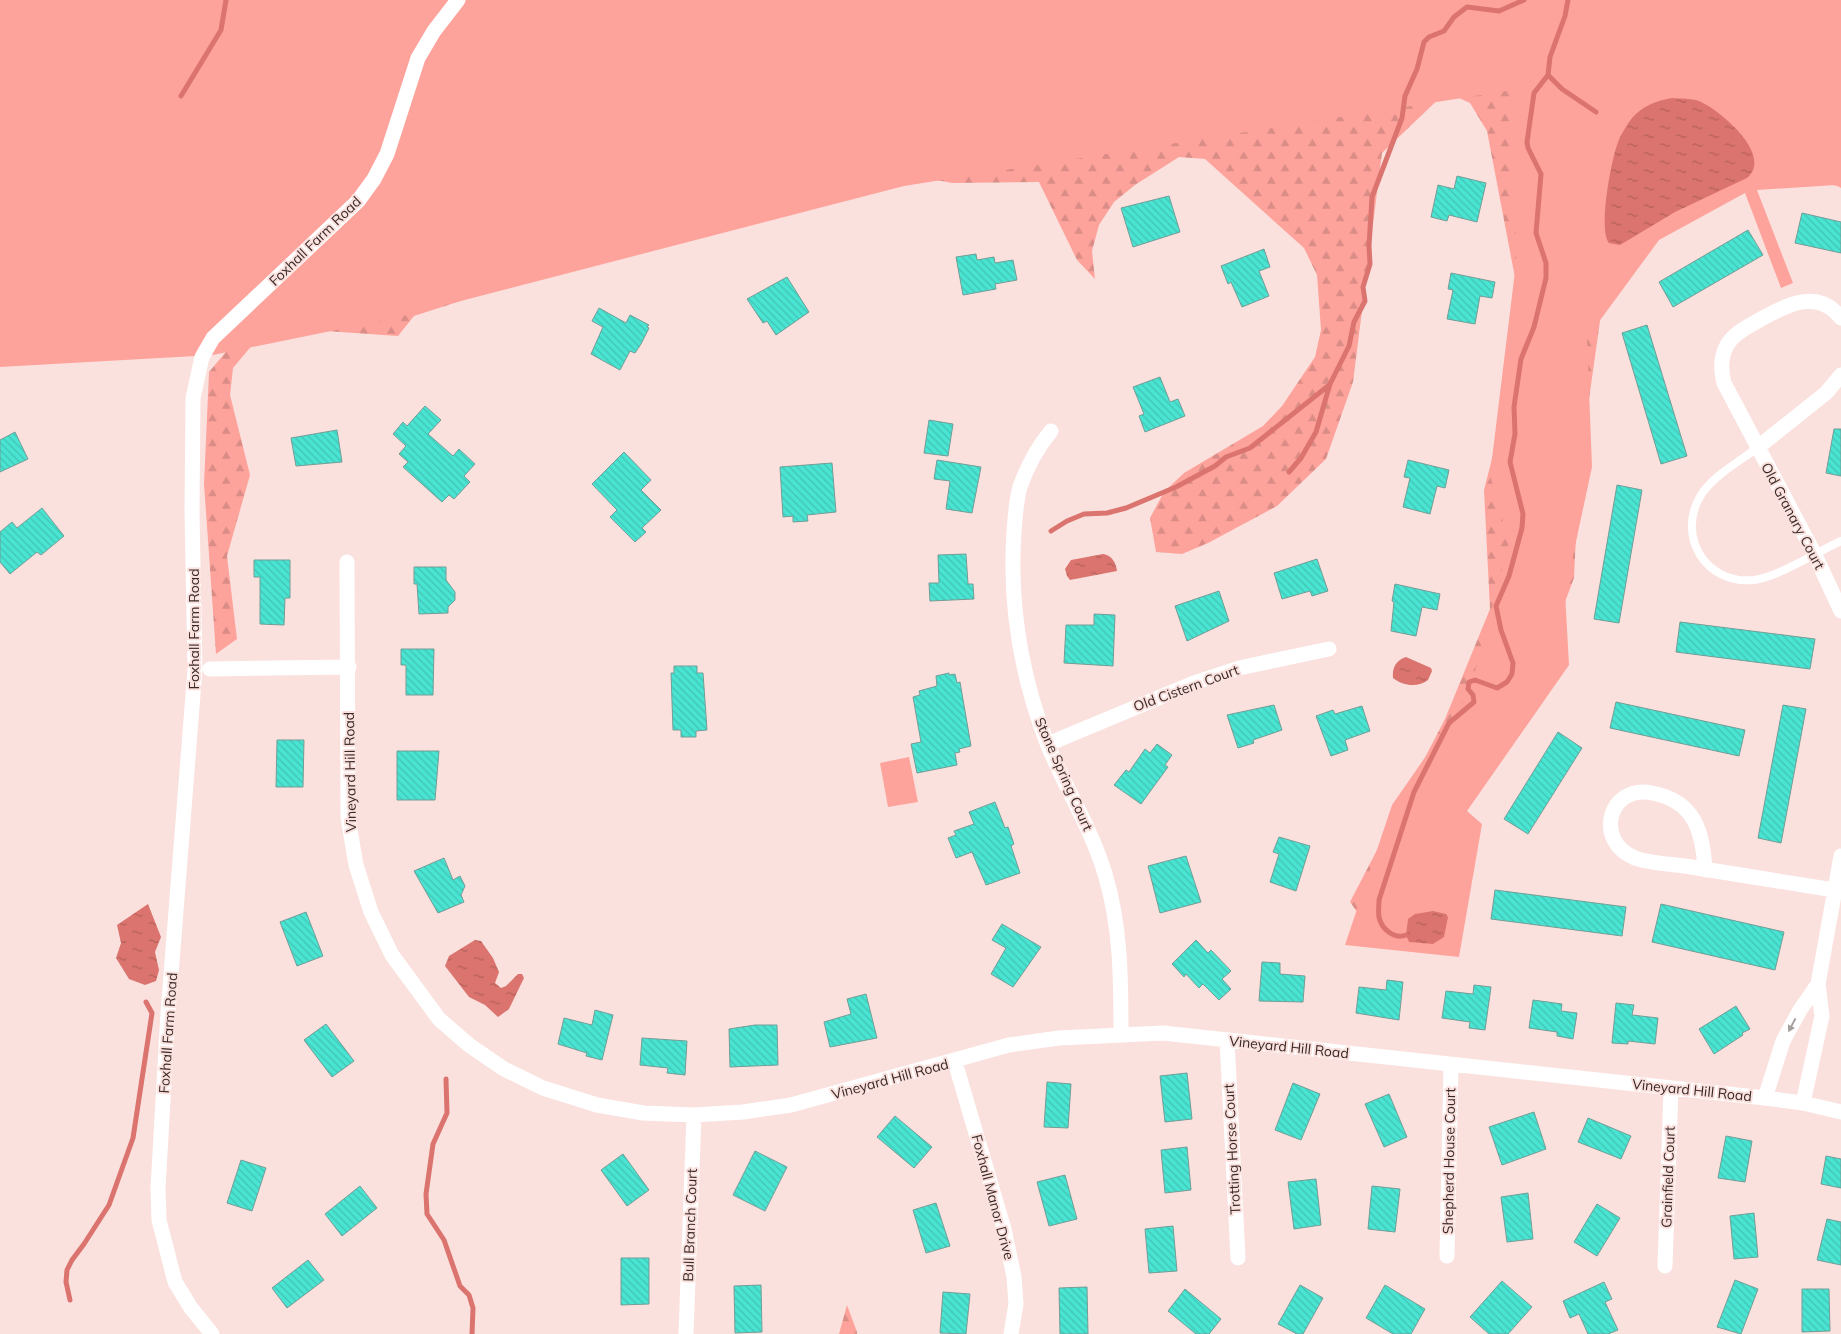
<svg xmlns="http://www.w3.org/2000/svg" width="1841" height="1334" viewBox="0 0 1841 1334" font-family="Mulish,sans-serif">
  <defs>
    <pattern id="forest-firs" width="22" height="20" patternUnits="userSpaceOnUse" patternTransform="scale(1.25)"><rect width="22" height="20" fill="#fea39b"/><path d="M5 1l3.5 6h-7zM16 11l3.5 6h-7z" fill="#da8c86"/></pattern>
    <pattern id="water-ripples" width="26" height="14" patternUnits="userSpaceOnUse" patternTransform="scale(1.25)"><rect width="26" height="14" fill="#db746e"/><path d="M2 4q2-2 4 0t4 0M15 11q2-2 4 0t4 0" fill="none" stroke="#b35f5a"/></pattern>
    <pattern id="building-back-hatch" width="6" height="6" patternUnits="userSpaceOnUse" patternTransform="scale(1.25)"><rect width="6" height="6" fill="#49e4d2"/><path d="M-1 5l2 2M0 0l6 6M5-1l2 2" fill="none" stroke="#41c4b4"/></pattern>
  </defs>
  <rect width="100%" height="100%" fill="#fae1de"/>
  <!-- forest -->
  <path fill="url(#forest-firs)" d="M1841,0V187L1809,179L1748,106L1602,307L1579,470L1574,578L1521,719L1365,923L1350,902L1445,719L1490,609L1484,490L1525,330L1487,131L1470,103L1446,92L1382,153L1353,382L1326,459L1277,506L1208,543L1182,554L1156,552L1150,518L1164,492L1184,473L1263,426L1282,406L1315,357L1321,330L1317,275L1304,248L1205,159L1179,157L1135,185L1114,202L1099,225L1092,251L1095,279L1077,260L1039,182L952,183L927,178L541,275L414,316L398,336L283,328L259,337L233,368L230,395L250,475L227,556L237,639L216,654L204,484L209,372L274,295Z
    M847,1305L857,1332V1334H839Z"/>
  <!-- park -->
  <path fill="#fea39b" d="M0,0H1841V188L1836,185L1757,190L1793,283L1781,288L1745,193L1659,240L1587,338L1592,467L1565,593L1569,665L1467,811L1482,824L1459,957L1345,945L1392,805L1469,694L1509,543L1490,475L1516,263L1513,90L904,186L395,318L213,355L0,367Z
    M909,757L918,802L888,807L880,763Z"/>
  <!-- water -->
  <path fill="url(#water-ripples)" d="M1672,98C1681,99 1691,98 1699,101C1720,110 1774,155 1747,178L1675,212L1620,245L1609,243C1598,230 1611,162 1617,145C1620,136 1626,126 1632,118C1644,105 1656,101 1672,98Z
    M1103,554C1112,555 1116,563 1117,571L1070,580L1067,576L1065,569L1071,560Z
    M1406,657L1431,668L1432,671L1428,680C1418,688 1403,686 1393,678C1392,668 1396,660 1406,657Z
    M148,904L161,937L155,952L159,970L156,981L145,985L129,979L116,958L121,943L117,925Z
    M1433,911L1446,914L1448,917L1444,937L1433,944L1409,942L1406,935L1408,919L1415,914Z
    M475,940L481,941L493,958L499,972L495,983L501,988L506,986L518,974H522L524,978L509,1009L498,1017L485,1005L469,997L445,966L449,956Z"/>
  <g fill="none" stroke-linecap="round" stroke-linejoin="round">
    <!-- stream -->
    <path stroke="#db746e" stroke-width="5" d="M1548,75L1562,89L1596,112
      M181,96L221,30L226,0
      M1289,472L1301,458L1316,432L1330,384L1349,346L1354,322L1365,301L1363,287L1370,264L1369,246L1372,197L1402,118L1405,96L1417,69L1424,42L1429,37L1444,31L1454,17L1467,7L1499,11L1524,0
      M1051,531L1067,521L1084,514L1107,513L1126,508L1176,487L1215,466L1226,457L1250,448L1328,386
      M1406,935C1394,940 1381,928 1379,917C1378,912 1379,906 1379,900L1414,792L1449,723L1474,702L1473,695L1468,689L1469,682L1475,680L1497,688L1507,682L1512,674L1513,663L1501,630L1496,606L1509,576L1522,528L1523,514L1510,462L1515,434L1514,407L1521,359L1534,327L1546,278V263L1536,233L1541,174L1528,148L1527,142L1534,93L1548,75L1550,57L1565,16L1568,0
      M446,1079L447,1113L433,1144L426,1194L427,1214L444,1240L460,1286L469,1295L473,1308L472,1334
      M70,1300L66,1282L67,1270L72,1260L84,1244L109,1205L133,1138L152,1013L146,1002"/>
  </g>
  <!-- building -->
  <path fill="url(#building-back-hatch)" stroke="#739d96" d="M1457,176L1486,183L1477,222L1449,215L1447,221L1431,217L1438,185L1454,189Z
    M1169,196L1180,232L1133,247L1121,208Z
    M1802,213L1841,222V253L1795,243Z
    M1748,230L1763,255L1673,307L1659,282Z
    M1264,249L1270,267L1259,271L1269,296L1242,307L1231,282L1228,284L1221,266Z
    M976,254L977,260L994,257L995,263L1013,260L1017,280L995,284L996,289L963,295L956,257Z
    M1451,273L1495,282L1492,298L1480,296L1475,324L1447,319L1453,290L1448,289Z
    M787,277L809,312L776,335L767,321L763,323L747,299Z
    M599,308L626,323L630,315L649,325L647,327L649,328L641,344L635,353L630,351L620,370L591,354L603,327L592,321Z
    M1647,325L1687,456L1661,464L1622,333Z
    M1160,377L1170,402L1178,399L1185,416L1145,432L1139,416L1144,414L1133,387Z
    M425,406L441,420L428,434L453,456L459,449L475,464L464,476L470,482L454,499L449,495L442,502L403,467L408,462L399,454L406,446L393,434L403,422L407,426Z
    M929,420L953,424L948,456L924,453Z
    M1834,429H1841V476L1826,473Z
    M337,430L342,462L296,466L291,438Z
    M15,432L28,459L0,472V440Z
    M624,452L651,480L641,490L661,510L642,528L646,532L635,542L610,517L617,510L592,484Z
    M937,460L981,467L972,513L946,509L950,481L934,479Z
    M1408,460L1449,470L1445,488L1437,486L1430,514L1403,507L1410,478L1404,477Z
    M832,463L836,512L807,515L808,521L793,522V516L783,517L780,467Z
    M1617,485L1642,490L1619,623L1594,619Z
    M42,508L64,536L41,555L37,552L10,574L0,562V532L12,522L17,528Z
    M966,554L968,584H973L974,599L930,601L929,583H939L938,555Z
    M1317,559L1328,591L1312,596L1310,591L1282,599L1274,573Z
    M254,560H290V598H285L284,625L260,624V577H254Z
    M414,567H446V580L455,592V600L448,607V613L419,614L417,584H414Z
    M1395,584L1440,594L1437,610L1422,607L1416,636L1391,631L1394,602L1392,601Z
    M1219,591L1229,621L1187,641L1175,606Z
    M1094,614L1115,615L1113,666L1064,663L1066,625H1094Z
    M1680,622L1815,639L1810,669L1676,652Z
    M401,649H434L433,695H406V665H401Z
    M674,666H697V673H703L707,730L696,731V737H681V730H673L671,673H674Z
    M949,673V675L955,674L957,683L960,682L971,746L959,749L960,752L955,753L957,765L917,773L911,744L921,742L913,697L920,695L919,691L937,686L936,676Z
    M1616,702L1745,730L1739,756L1610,728Z
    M1274,705L1282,730L1253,740L1254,743L1238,748L1227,715Z
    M1783,705L1806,709L1781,843L1758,838Z
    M1362,706L1370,731L1345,740L1348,750L1331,756L1316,716L1333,710L1335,714Z
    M1558,732L1582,748L1528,834L1504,819Z
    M277,740H304L303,787H276Z
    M1157,744L1172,755L1165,765L1168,767L1141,804L1114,785L1126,770L1129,772L1145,749L1150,753Z
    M397,751H439L435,800H397Z
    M995,802L1005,828L1008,827L1014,844L1011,846L1020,873L986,885L972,852L956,858L948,838L956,835L954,831L974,824L969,812Z
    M1279,837L1310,846L1296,891L1270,882L1279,854L1273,852Z
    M1186,856L1201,902L1160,913L1148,866Z
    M444,858L453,880L460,876L465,886L461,895L464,902L438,913L414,871Z
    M1495,890L1626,907L1622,936L1491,919Z
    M1661,904L1784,932L1775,970L1652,942Z
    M306,912L323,956L297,966L280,922Z
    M1002,924L1041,947L1013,987L991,974L1006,948L992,940Z
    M1196,940L1208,953L1211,950L1231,971L1222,979L1231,989L1219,1000L1203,984L1199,988L1186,974L1184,977L1172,964Z
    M1262,962L1280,963V974L1305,976L1303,1002L1259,1001Z
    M1387,980L1403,982L1399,1020L1356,1013L1359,987L1386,990Z
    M1474,985L1491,987L1485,1030L1469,1028L1470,1022L1442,1018L1446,991L1473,994Z
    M866,994L877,1038L830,1047L824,1022L851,1014L847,999Z
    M1533,1000L1562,1004L1561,1011L1577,1013L1573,1039L1557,1036V1032L1529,1028Z
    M1616,1003L1634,1005L1632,1015L1658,1018L1655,1044L1628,1041V1044L1612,1043Z
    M1736,1006L1750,1029L1742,1033L1743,1035L1714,1054L1699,1029Z
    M595,1010L613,1015L602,1060L586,1056L587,1053L558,1044L564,1018L592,1025Z
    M326,1024L354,1061L332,1077L304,1040Z
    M755,1025H777L778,1065L730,1067L729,1029Z
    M642,1038L687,1041L685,1075L667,1073L668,1068L640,1065Z
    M1187,1073L1192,1119L1165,1122L1160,1076Z
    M1047,1082L1071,1084L1068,1128L1044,1127Z
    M1293,1083L1320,1094L1301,1140L1275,1130Z
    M1389,1094L1407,1137L1384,1147L1365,1104Z
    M1534,1112L1546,1149L1502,1165L1489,1127Z
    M895,1116L932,1147L914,1168L877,1137Z
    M1588,1118L1631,1136L1621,1159L1578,1142Z
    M1726,1136L1752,1141L1745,1182L1718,1178Z
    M1187,1147L1191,1190L1165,1193L1161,1150Z
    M755,1151L787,1167L765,1211L733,1195Z
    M623,1154L649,1190L627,1206L601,1170Z
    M1826,1156L1841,1159V1188L1821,1184Z
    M241,1160L266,1168L252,1211L227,1203Z
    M1065,1175L1077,1219L1049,1226L1037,1182Z
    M1316,1179L1321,1225L1294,1229L1288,1182Z
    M360,1186L377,1208L342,1236L325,1214Z
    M1372,1186L1400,1189L1395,1232L1368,1229Z
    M1528,1193L1533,1239L1507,1242L1501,1197Z
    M936,1203L950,1246L926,1253L913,1210Z
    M1597,1204L1620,1218L1597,1256L1574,1242Z
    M1754,1213L1758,1257L1734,1259L1730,1216Z
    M1827,1219L1841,1222V1265L1817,1260Z
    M1173,1226L1177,1271L1149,1273L1145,1229Z
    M621,1258H649V1304L621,1305Z
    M308,1260L324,1280L287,1308L272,1288Z
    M1735,1280L1758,1289L1741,1334L1717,1327Z
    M1502,1281L1532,1307L1508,1334H1489L1470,1317Z
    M1604,1282L1612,1299L1605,1302L1618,1330L1608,1334H1588L1579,1314L1570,1318L1563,1301Z
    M761,1285L762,1332L735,1333L734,1286Z
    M1300,1285L1323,1298L1303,1334H1297L1278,1324Z
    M1385,1285L1425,1309L1411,1334H1393L1366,1318Z
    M1087,1287L1088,1334H1060L1059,1288Z
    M1185,1289L1221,1319L1209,1334H1196L1168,1311Z
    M1802,1289H1829L1830,1331L1802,1332Z
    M943,1292L970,1294L966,1334L940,1333Z"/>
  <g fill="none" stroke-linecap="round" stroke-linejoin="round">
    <!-- service -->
    <path stroke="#fff" stroke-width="8" d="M1757,448C1739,462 1714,475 1701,495C1676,535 1705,585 1754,580C1778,577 1817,552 1841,541"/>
    <!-- minor -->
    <path stroke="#fff" stroke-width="15" d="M1841,318C1818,288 1787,305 1761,319C1748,327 1735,332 1727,345C1720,358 1721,370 1724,383L1814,553L1841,611
      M1051,431C1037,448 1027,467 1020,487C1016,501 1015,518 1014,532C1009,604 1021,675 1047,743C1065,788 1091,827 1105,874C1121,926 1121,981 1121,1035
      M1757,448L1826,393L1841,375
      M347,562L348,818L356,865L371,912L392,955L439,1019L469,1045L504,1069L543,1088L597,1105L643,1113L694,1115L743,1112L791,1105L1009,1045L1059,1038L1163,1033L1765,1098L1803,1103L1841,1112
      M210,669L349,667
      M1048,744L1194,683L1239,668L1329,649
      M1705,870C1703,832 1695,801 1652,793C1609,784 1593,841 1635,858C1651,864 1674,864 1691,867C1739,875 1786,882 1834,890
      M1227,1040L1238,1258
      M955,1062L1004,1229L1014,1277L1016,1304L1011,1334
      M1765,1098L1783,1041L1800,1010L1818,984
      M1803,1103L1822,1016L1818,984L1841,856
      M1447,1256L1451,1065
      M1665,1266L1671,1089
      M212,1334L191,1308L175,1282L159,1220L158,1188L168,1013L195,669L192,511L193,398L202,357L213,338L358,201L374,179L387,154L418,58L434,31L458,0
      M686,1334L694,1115"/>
  </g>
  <!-- one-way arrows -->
  <defs><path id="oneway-solid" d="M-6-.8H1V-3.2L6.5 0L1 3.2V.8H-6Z" transform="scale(1.25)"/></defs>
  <use fill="#a59f9e" href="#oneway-solid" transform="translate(1792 1025) rotate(118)"/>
  <g text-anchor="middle" stroke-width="4" stroke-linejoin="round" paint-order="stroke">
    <!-- street labels -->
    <g font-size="14" fill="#382927" stroke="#fae1de">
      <text transform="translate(315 241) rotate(-44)" y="5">Foxhall Farm Road</text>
      <text transform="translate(1793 516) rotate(62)" y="5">Old Granary Court</text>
      <text transform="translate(194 629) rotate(-90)" y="5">Foxhall Farm Road</text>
      <text transform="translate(1186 688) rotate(-20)" y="5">Old Cistern Court</text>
      <text transform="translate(350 772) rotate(-91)" y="5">Vineyard Hill Road</text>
      <text transform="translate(1064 774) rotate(66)" y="5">Stone Spring Court</text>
      <text transform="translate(168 1033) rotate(-86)" y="5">Foxhall Farm Road</text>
      <text transform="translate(1289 1047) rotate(6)" y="5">Vineyard Hill Road</text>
      <text transform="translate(890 1079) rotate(-15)" y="5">Vineyard Hill Road</text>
      <text transform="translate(1692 1090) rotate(6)" y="5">Vineyard Hill Road</text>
      <text transform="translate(1232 1149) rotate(-93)" y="5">Trotting Horse Court</text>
      <text transform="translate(1449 1161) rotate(-89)" y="5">Shepherd House Court</text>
      <text transform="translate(1668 1177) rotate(-88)" y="5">Grainfield Court</text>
      <text transform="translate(993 1197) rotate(75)" y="5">Foxhall Manor Drive</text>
      <text transform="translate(690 1225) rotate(-88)" y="5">Bull Branch Court</text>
    </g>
  </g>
</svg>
